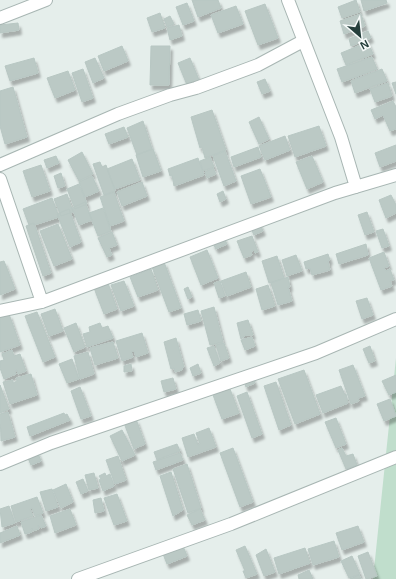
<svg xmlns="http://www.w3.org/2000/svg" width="396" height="579" viewBox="0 0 396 579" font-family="Arial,sans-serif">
  <defs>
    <filter id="shadow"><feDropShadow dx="2.5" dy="4.5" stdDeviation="1" flood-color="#0004"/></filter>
  </defs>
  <rect width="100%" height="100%" fill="#e5eeeb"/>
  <!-- green -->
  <path fill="#c0decc" d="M396,358V579H373Z"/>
  <!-- building -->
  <path fill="#bbc9c5" stroke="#b8c7c3" filter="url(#shadow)" d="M192,0H218L221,8L198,17Z
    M356,0L360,12L342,18L338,7Z
    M361,0H386L387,3L364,11Z
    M187,3L194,21L183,25L176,7Z
    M265,4L278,38L258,45L245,11Z
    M236,6L243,24L218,33L211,15Z
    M160,13L165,28L152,32L147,18Z
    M361,14L365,26L344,34L340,21Z
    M170,16L174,24L167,27L164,19Z
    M18,23L19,30L0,33V25Z
    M179,25L182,36L170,40L167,28Z
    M368,31L371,38L351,46L349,39Z
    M368,42L373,54L346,65L341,53Z
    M122,46L128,61L104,71L98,56Z
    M151,46H170L169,85H150Z
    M372,57L377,69L342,82L337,69Z
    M34,58L38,73L10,81L5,66Z
    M95,58L104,78L93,83L85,62Z
    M190,58L199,80L187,85L178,63Z
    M83,69L93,98L82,102L72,73Z
    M382,69L387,81L355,93L351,81Z
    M68,71L75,90L55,98L47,78Z
    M265,79L270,91L262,94L257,82Z
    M396,82V94L392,83Z
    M388,83L392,96L375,102L370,89Z
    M13,87L27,137L5,144L0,126V91Z
    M393,101L396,107V129L390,131L383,115L375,119L371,110Z
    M212,110L226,150L205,158L202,147L200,148L191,117Z
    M259,117L269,139L259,144L249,122Z
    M143,121L152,149L137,155L127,128Z
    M319,126L326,146L295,157L288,136Z
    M124,127L128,137L109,144L105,134Z
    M285,136L290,150L265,160L259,146Z
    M396,145V161L380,167L375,153Z
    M258,147L261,157L234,167L231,157Z
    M153,149L161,171L143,177L136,155Z
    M225,151L236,181L224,186L213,156Z
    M82,152L93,174L79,181L68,160Z
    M56,156L59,163L47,168L44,160Z
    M312,156L323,182L307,189L296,162Z
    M210,157L214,167L203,171L200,161Z
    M198,158L204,175L174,186L172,175L170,176L168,169Z
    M132,159L140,180L115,189L107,169Z
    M100,162L102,167L106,165L115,191L104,195L93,164Z
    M41,165L50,191L32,197L23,171Z
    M213,168L216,174L207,178L205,172Z
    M260,169L271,197L251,204L241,176Z
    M61,173L65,186L58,188L54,176Z
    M92,176L99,191L85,197L79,182Z
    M142,182L147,196L122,206L117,192Z
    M79,184L87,204L75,209L67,189Z
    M223,191L226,199L220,202L217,194Z
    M114,192L124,221L110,226L100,197Z
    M67,194L73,212L61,216L54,199Z
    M391,195L396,205V213L386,218L379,200Z
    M52,198L59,217L34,225L33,223L29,225L23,209Z
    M85,202L92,220L79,225L72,208Z
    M103,208L111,231L98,236L89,213Z
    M69,209L81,242L70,247L57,214Z
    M367,212L374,232L365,235L358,215Z
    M259,222L263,231L254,235L250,226Z
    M34,223L51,273L43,276L26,226Z
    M58,224L72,259L54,266L40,231Z
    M383,229L389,246L382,248L376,231Z
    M112,232L117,245L109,248L112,255L107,257L98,238Z
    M223,236L227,244L216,249L212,242Z
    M252,236L258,252L255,253L254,250L251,252L252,255L244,258L237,241Z
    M366,244L368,255L339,264L336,254Z
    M207,250L218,278L201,285L190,257Z
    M384,252L389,266L384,268L386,271L390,269L394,280L390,281L392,286L381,290L369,258Z
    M328,254L330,260L328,261L330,270L312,275L310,268L306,269L304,262Z
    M296,255L302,271L287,276L282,260Z
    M277,256L284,278L269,283L262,261Z
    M4,261L15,289L0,295V262Z
    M164,262L181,308L169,312L152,267Z
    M151,269L158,290L138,297L130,277Z
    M246,272L251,287L227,296L221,281Z
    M288,277L290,287H288L292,301L278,305L271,283Z
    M124,281L134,306L121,311L111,285Z
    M220,281L225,296L219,298L214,283Z
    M108,283L117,309L104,314L94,288Z
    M268,285L275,306L262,310L256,289Z
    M188,287L192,297L188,299L184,289Z
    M367,298L373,315L362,319L356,301Z
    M214,307L223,342L210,345L201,311Z
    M55,309L63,331L49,336L41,314Z
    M198,310L201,321L187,325L184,314Z
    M37,312L55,357L43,362L25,316Z
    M9,314L20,345L0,352V317Z
    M248,320L253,335H246L241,339L237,323Z
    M76,323L85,347L74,352L64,328Z
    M100,323L102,328L108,326L113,338L87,347L83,334L90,332L89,327Z
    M142,333L148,353L136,357L134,351L131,352L133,357L122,361L116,341Z
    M252,337L255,346L245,350L241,340Z
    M176,338L184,367L182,368V370L175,372L174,368L171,369L164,342Z
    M113,342L118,358L95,365L90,348Z
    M224,343L229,358L221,361L216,345Z
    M214,346L220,363L214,366L207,348Z
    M370,346L375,361L369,363L363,349Z
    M12,350L14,356L20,354L26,371L18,374L17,370L15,371L16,374L4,379L0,368V361L4,360L2,354Z
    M88,352L94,374L80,379L74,356Z
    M72,359L79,379L67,383L59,364Z
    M131,364L132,371L124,372V366Z
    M198,364L201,373L193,376L190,368Z
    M353,365L365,396L358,398L359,401L351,404L339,370Z
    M304,370L320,414L295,424L278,379Z
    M31,374L37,395L10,404L3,382L13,380V383L17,381L16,378Z
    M396,375V392L389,395L382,381Z
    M252,376L255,383L246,387L243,379Z
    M173,378L176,389L164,392L161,381Z
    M276,382L291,425L279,430L264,386Z
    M0,385L9,409L0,413Z
    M341,386L345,395L346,394L348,403L323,413L316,395Z
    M80,387L91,416L81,419L71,391Z
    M230,389L239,413L222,419L213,395Z
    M247,392L262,434L252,438L237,396Z
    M390,399L396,416L384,421L377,404Z
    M8,412L15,437L1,441L0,414Z
    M64,413L65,415L67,414L70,420L30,436L27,427Z
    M336,418L346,444L336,448L325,422Z
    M136,419L145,444L134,449L124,423Z
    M209,428L216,447L188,457L182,438L194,434L198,445L200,444L196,433Z
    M122,430L135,455L122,461L110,436Z
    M177,444L180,451L157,460L154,452Z
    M233,448L253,502L240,507L220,453Z
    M342,448L346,456L353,454L357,465L346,469L338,450Z
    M37,451L41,461L31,465L27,456Z
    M180,453L183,460L156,470L153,462Z
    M118,456L126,480L115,484L106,460Z
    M187,464L201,508L188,513L173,469Z
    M171,472L183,510L173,516L160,476Z
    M94,473L98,488L89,490L85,475Z
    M105,473L106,476L110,474L114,486L103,491L99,480L101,479L99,476Z
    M83,479L88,491L81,494L76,482Z
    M66,484L73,502L61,508L53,490Z
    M52,489L58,507L46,511L40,492Z
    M117,494L127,521L114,525L104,498Z
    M37,497L43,513L35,516L32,508L30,509L33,516L16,522L11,506Z
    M101,498L104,511L95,513L93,500Z
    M9,506L15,523L2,527L0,509Z
    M70,509L76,525L55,533L50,516Z
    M200,509L205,520L192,525L187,515Z
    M41,515L46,526L41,528L38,525L39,529L33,531L32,528L31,529L32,532L25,534L21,522Z
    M17,526L20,535L0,543V533Z
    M358,526L364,542L342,550L336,533Z
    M334,541L339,557L313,565L308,549Z
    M183,546L187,556L167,564L163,554Z
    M245,546L257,574L246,578L243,571H245L236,550Z
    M305,548L310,563L279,574L274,558Z
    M266,549L275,572L264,576L256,555Z
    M368,552L377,576L366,579L358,556Z
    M352,556L360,574L349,578L341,561Z
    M309,570L313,579H299L298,575Z
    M359,575L361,579H350Z"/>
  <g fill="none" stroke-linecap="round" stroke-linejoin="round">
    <defs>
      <path id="minor" d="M288,0L341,137L356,187
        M0,18L46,0
        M0,165L118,114L170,95L196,88L258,65L303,41
        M0,179L42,302
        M0,311L42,302L335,193L396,175
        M0,464L51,443L316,353L396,319
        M78,579L231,524L396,457"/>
    </defs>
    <!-- minor casing -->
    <use href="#minor" stroke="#a8b6b3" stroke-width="14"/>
    <!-- minor -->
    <use href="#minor" stroke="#fff" stroke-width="12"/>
  </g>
  <!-- north arrow -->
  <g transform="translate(360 36) rotate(152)" stroke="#f6faf9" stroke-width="3" paint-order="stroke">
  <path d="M0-3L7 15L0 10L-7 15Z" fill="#253f3c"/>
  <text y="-6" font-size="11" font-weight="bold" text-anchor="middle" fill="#253f3c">N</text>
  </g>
</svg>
